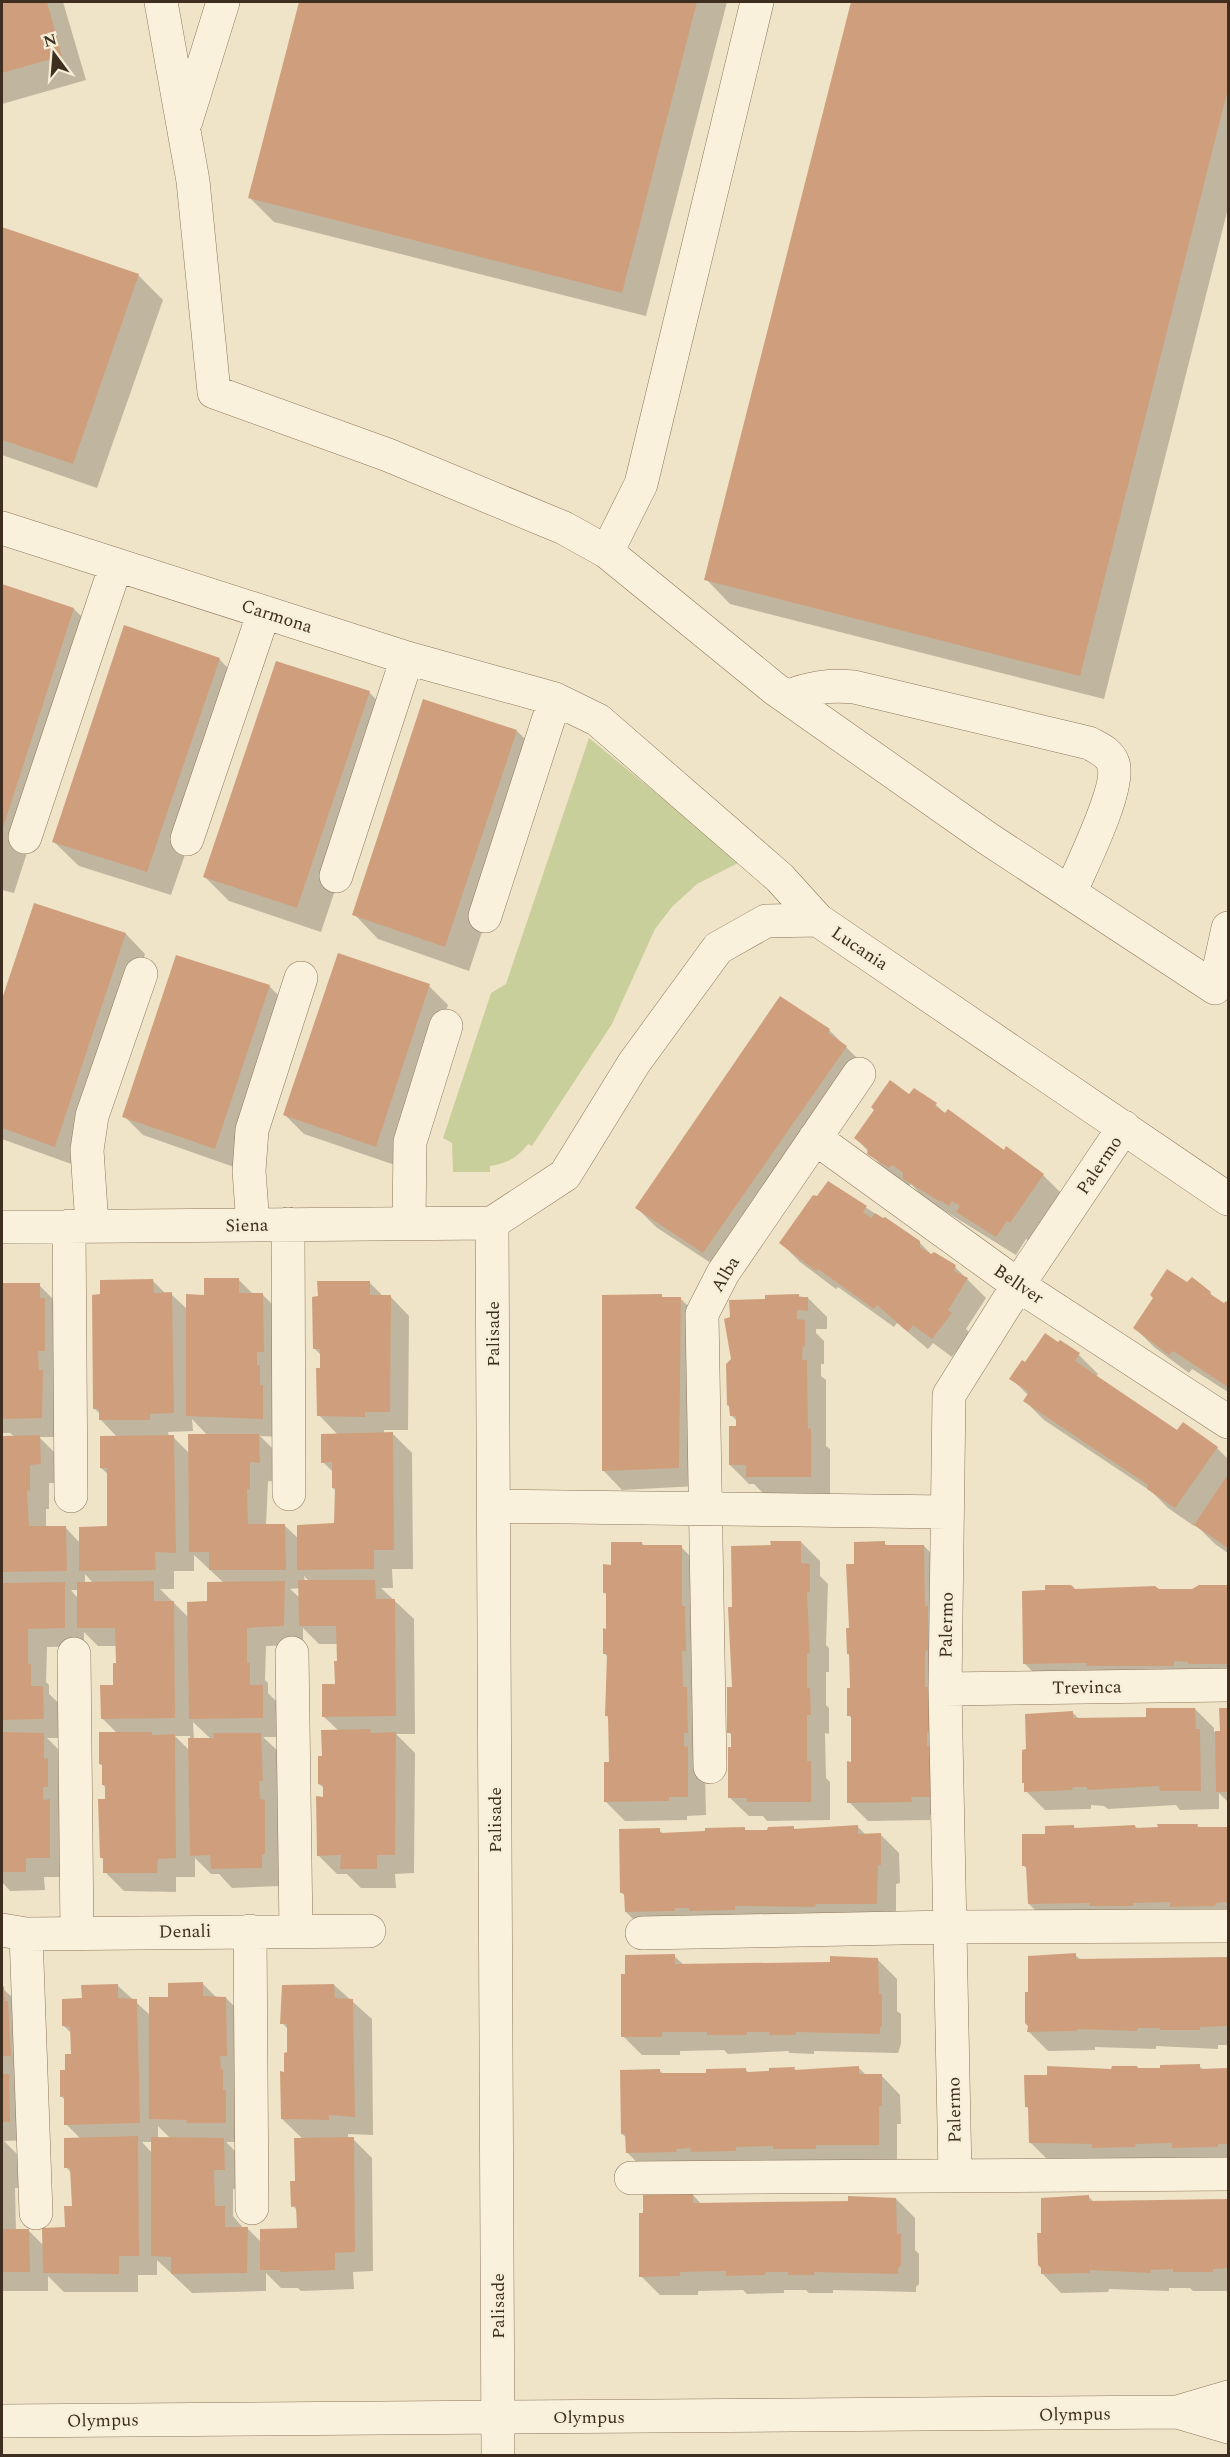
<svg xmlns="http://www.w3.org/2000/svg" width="1230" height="2457" viewBox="0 0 1230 2457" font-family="Spectral,serif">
  <rect width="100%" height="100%" fill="#f0e4c8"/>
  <!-- green -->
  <path fill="#c9cf9b" d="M589,738L740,862L697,884L672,907L655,929L612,1024L532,1146L528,1144C517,1158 508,1163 490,1166V1172H453L452,1143L443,1138L491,993L506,984Z"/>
  <!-- shadow -->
  <path fill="#0003" fill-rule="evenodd" d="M2,2H63L86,80L2,104Z
    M300,2H727L646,316L274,222L250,198Z
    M852,2H1228V208L1104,699L730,604L706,579Z
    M2,229L138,275L163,300L97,488L2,455Z
    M2,585L74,609L98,633L14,893L2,890Z
    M219,659L244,684L171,895L79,866L54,842Z
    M369,692L393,717L321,932L229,901L205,877Z
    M517,731L541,755L469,971L378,939L354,914Z
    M35,905L126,934L145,954L74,1165L2,1139V1003Z
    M269,986L288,1005L234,1167L143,1135L124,1116Z
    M429,986L448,1005L395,1165L304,1134L285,1115Z
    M781,998L829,1030L865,1066L723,1271L656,1227L637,1208Z
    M910,1096L936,1105L946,1114L1043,1175L1062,1194L1030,1241L1026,1239L1016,1255L924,1198L911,1184L909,1186L888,1173L856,1138Z
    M828,1183L919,1242L932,1255L955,1267L986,1298L966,1329L970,1333L952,1357L933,1343L928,1349L897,1323L894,1327L838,1287L836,1289L800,1262L781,1243Z
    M238,1279L253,1294H262L281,1313L282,1437L260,1436L278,1454V1482L268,1481L266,1526H285L299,1539L336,1525V1491L333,1488V1472L323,1462L338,1435L319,1415L322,1356L315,1349L369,1282L383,1296H390L409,1316L408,1430H384V1434H393L412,1453L413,1569H392L393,1588H381L414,1619L415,1734H396L415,1753L414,1873L395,1874L396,1888H361L347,1874H337L318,1855L325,1798V1789L319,1784L323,1757L339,1731L323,1716L336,1685L338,1644H319L303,1628V1645L266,1646L265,1680L268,1683V1693L281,1706L282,1737H263L280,1753L282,1799H278L280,1886L232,1888L219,1874H211L195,1858V1877H176V1892L124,1891L105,1872V1861L101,1857L107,1801L106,1788L103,1785V1766L101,1764L117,1733L102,1718L115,1687L118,1665L117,1646H98L84,1632V1646L47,1647L46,1682L49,1685V1694L62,1706V1738H47L63,1754L68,1877H44L45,1890L10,1891L2,1882V1585H4L2,1582V1437H15L10,1433H2V1285H39L58,1304L60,1437H39L58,1456L59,1483H49V1509H46V1527H65L80,1543L108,1528L109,1475L101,1468L118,1438L101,1420L100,1414L94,1408L152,1280L166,1294H171L187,1309L205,1296ZM192,1419L208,1436L189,1453L173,1437H169L168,1432L193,1431ZM194,1555L224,1583L208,1602L189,1618L160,1589H174V1571H194ZM85,1574L94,1584H85ZM304,1576L310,1582H305ZM300,1588V1598L290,1589ZM71,1590H78V1598L75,1595ZM193,1722L211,1739H194ZM175,1736H190V1751Z
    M1187,1284L1210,1293L1219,1302L1228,1305V1392L1192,1369L1189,1373L1154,1347L1135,1328Z
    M661,1296L664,1299H681L700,1318L697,1486L622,1490L603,1470Z
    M798,1296L808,1298L827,1317V1329H816V1333L824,1341V1364H821V1376L826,1380V1446L830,1449V1495L766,1496L754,1484H749L730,1465L738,1428V1422L731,1415L732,1360L766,1301Z
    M1060,1342L1079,1355L1098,1374L1096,1377L1178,1432L1217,1448L1228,1459V1553L1215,1544L1196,1525L1194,1526L1168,1508L1152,1492L1044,1420L1025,1401L1028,1395L1011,1378L1025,1364Z
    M801,1542L820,1561V1576L828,1584L826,1645L829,1648V1672H826V1705L829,1708V1734L825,1733L826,1778L830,1782V1820L767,1821L763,1816H749L729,1797L732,1736L729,1732L733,1689L730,1609L733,1608L772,1547Z
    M642,1543L645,1547H681L700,1566L706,1815L687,1816V1820L625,1821L606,1802L610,1764V1719L606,1715L608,1657L605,1654L608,1631V1596L605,1593L613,1566Z
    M884,1543L888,1547L924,1546L943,1565L949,1815H930V1820L868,1821L849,1802L853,1763L852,1719L849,1715L851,1656L848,1654L856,1566Z
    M1199,1587H1228V1683L1043,1682L1024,1663L1075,1590L1192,1591Z
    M1195,1709L1214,1728V1732H1221V1710H1228V1802L1219,1793V1809L1180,1810L1176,1805L1108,1809L1104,1806L1091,1805V1809L1045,1810L1026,1791L1027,1751L1072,1712L1080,1720L1148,1718Z
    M1197,1825L1200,1829L1228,1828V1925L1048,1923L1029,1904L1028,1870L1024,1866L1046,1835L1074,1827L1076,1830L1135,1826L1138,1829Z
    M858,1827L866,1835L880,1834L899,1853L900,1883L896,1884V1922L645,1931L626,1912V1897L621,1892L659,1830L663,1834L744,1829L748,1832L793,1828L796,1831Z
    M1075,1955L1081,1960L1228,1959V2045H1218V2049L1156,2046V2049L1095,2047V2050L1048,2051L1029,2032V1993Z
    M674,1956L684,1965L832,1963L878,1960L897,1979V2011L901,2014V2044L898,2053L814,2051V2054L790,2053L788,2051L728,2054L724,2050L680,2051V2055H642L623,2036Z
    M202,1983L217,1998H226L245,2017V2142H226L243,2159L244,2189H233V2216L244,2229H248L262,2243L299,2230L298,2211L293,2206L303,2139L282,2119L289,2054V2030L282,2023L334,1985L372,2019L373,2135L348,2134V2139H353L372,2158L373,2271L353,2272L354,2289L301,2291L298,2288H281L266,2273V2291L192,2293L157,2260V2275H138V2292H64L48,2276V2291H2V1988L23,2007L28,2140L4,2141L22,2159L23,2188H15L16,2230H28L44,2246L67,2229L74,2208L72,2174L66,2167L81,2139L66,2124L65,2100L61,2096L66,2071L72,2055V2034L64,2026L83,2000L117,1985L150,2015L169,1998ZM158,2126L171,2139H158ZM142,2142H152V2153Z
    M1199,2066L1204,2070H1228V2166L1049,2161L1030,2142V2110L1026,2106L1139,2070Z
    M858,2067L867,2076L881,2075L900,2095L901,2124H897V2163L646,2172L627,2152V2138L622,2134L660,2071L664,2075L708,2074L746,2070L749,2073L794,2068L797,2072Z
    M693,2195L702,2205L850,2203L896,2199L915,2218V2250L919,2254V2284L916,2287V2292L833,2290V2293H809L806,2290H784V2293L747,2294L743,2290L698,2291V2295H660L641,2276Z
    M1088,2196L1094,2202L1228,2201V2291H1193L1190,2288H1169V2291L1109,2289L1108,2292L1061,2293L1042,2273L1043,2235Z"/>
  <!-- building -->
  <path fill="#cf9f7d" d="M2,2H47L62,56L2,73Z
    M299,2H697L622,293L248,198Z
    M851,2H1228V89L1080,676L704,580Z
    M2,227L139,274L73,464L2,440Z
    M2,584L74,608L2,831Z
    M124,625L220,658L147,872L52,842Z
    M276,661L370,691L297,908L203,877Z
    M423,699L517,730L445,947L352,915Z
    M34,903L126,933L55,1147L2,1128V999Z
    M338,953L430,984L376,1147L283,1115Z
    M176,955L270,985L215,1149L122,1117Z
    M780,996L830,1029L828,1033L847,1046L703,1253L635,1208Z
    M890,1080L909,1094L914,1088L937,1103L935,1106L945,1113L948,1109L1004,1150L1006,1146L1044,1174L1010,1223L1007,1221L996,1237L956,1212L960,1206L952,1201L949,1206L941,1201H939L903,1179V1173L892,1165L889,1168L867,1154L868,1149L854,1138L874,1110L871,1107Z
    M828,1181L867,1206L863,1212L871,1218L875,1213L883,1218L885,1217L920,1241V1247L931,1254L934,1252L956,1265L954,1271L968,1278L948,1310L952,1313L932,1339L913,1325L908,1332L877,1305L874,1309L818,1269L816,1271L779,1243L813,1195L817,1196Z
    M1167,1269L1187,1282L1192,1277L1211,1292L1210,1294L1224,1303L1226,1301L1228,1303V1387L1173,1351L1169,1355L1133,1328L1153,1298L1150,1295Z
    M204,1278H239V1293H263L264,1352H257V1365H260V1385H263V1419L186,1416V1294L204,1295Z
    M153,1279L154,1293L172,1292L174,1413L150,1414V1420H99V1409H93L92,1295L100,1294V1280Z
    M317,1281H370V1295H391L390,1412H365V1417L317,1416L316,1368H320V1349H313L312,1297L318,1296Z
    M2,1283H40V1298H45V1351H38L39,1370H43L42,1418L2,1419Z
    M662,1294V1297H681L679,1468L602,1471V1295Z
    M799,1294V1297H808V1311L797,1310V1319L805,1320V1346H803L802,1360H807L808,1429L811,1428V1477H746V1465H729V1426H736V1416H730L729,1406L727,1405L726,1364L731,1359L724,1319L730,1317L729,1300L765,1299V1295Z
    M1045,1333L1058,1342L1060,1340L1080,1353L1075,1361L1177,1430L1183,1422L1218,1447L1175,1508L1147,1489L1148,1485L1023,1401L1029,1392L1009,1379L1022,1360L1025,1362Z
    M393,1432L394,1550H374V1569L297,1570V1525L334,1523L335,1488H332V1462L321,1463V1434Z
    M188,1434H259L260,1463L250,1462V1489H247L248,1524H285L286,1570H209V1552H189Z
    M40,1435L41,1464L30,1465V1490L27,1491L29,1526H66L67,1571L2,1572V1436Z
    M174,1435L176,1553L155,1552L156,1570L79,1571V1527L107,1526V1468H100V1436Z
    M1226,1477L1228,1478V1548L1194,1525Z
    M770,1541H801V1563L810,1564V1592H807L810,1653L807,1654V1688H810L811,1715H807V1761H811V1802H747V1798H728V1747H731V1733H727V1687H732L728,1607H732L731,1546L771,1545Z
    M885,1541V1545H924L925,1606H928V1650L925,1651V1687H930V1732H927V1746H930L931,1797H911L912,1802L847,1803V1761L851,1762V1716H847V1688H850L849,1654H847L846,1628H849L846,1564H854V1542Z
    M611,1542H642V1545H682V1606H685L686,1651H682L683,1687H687L688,1733H684V1746L688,1747V1797H669V1801L604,1802V1762H609L608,1716H605L607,1654H603V1628L606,1629V1593H603V1564L611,1565Z
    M298,1580H375L376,1599H395L396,1716L322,1717V1684H335L334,1661H337L336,1626H299Z
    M154,1581V1601H174L175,1718L101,1719L100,1685H113V1663H116L115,1628H77V1582Z
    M285,1581L284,1626L247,1628V1663H250V1685H263V1718L189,1719L187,1602L207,1601V1582Z
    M65,1582V1628L28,1629V1664H31V1686H43L44,1719L2,1720V1583Z
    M1045,1585H1071L1075,1589L1155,1586L1159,1589H1192L1199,1585H1228V1664H1188V1662L1174,1661V1666H1086L1087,1663L1023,1664L1022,1591L1045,1590Z
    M1146,1708H1195L1196,1729H1200L1201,1791H1160L1159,1786L1087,1790V1787H1073L1072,1790L1024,1792V1783H1022V1750L1026,1749L1025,1714L1073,1711V1718L1146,1717Z
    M1219,1708H1228V1792H1216L1215,1731H1220Z
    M370,1729L371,1733L396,1732L395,1855H377V1869H340L341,1855L317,1856L316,1796L323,1797V1785L318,1784V1756H322L321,1730Z
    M2,1732L44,1733V1759L48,1758V1787H43V1800L50,1799V1858H26V1872H2Z
    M99,1732H152V1735L175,1734L176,1858L158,1859L157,1873H103V1858H100L98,1799H105V1785H102V1765L99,1764Z
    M213,1733H261L263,1781H259L260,1799L265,1800V1854L262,1855V1868L211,1869L210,1855L190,1856L188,1738H214Z
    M1157,1824H1198L1197,1827H1228V1902L1216,1903L1215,1906L1170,1907V1902L1133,1903V1906H1089L1090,1903L1028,1904L1026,1866H1022V1834H1045V1826L1074,1825V1828L1135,1825V1828L1158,1827Z
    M858,1825V1834L881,1833V1865H878L877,1904H816L815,1907L735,1906V1910L689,1911V1908H675V1911L625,1912L624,1893H620L619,1829L660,1828V1833L705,1831V1828L745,1827V1830H767L768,1827L794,1826V1829Z
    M1076,1953V1959L1228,1957V2026L1200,2027V2030H1160V2028H1138L1137,2031L1077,2029V2031L1027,2032L1028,2026L1025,2023V1992H1028V1956Z
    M675,1954V1964L830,1962V1956L878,1958L879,1994H882V2025L880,2028V2034L796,2032V2035H770L769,2032H747V2035H707V2032H662V2037H621V1974H625V1955Z
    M203,1982V1996L226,1997L227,2056H220L221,2070L223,2069V2090H226V2123H186L187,2120L149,2119V1997H168V1983Z
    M118,1984V1998L137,1999L140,2123L64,2125V2096L60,2097V2070H65V2054H71L70,2027L62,2026V1999L82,1998L81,1985Z
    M334,1984L335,1998L353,1999L355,2117L329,2115V2120L281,2119L280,2071L284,2072V2053L287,2052V2024H280L282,1985Z
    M4,1986L5,2001H8L11,2056H2V1987Z
    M1200,2064V2069L1228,2068V2144H1218V2147L1172,2148V2143L1135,2144L1136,2147L1092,2148V2144L1029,2143L1028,2107H1025L1024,2075H1047V2066L1111,2069L1112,2066H1137L1138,2068H1160V2065Z
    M859,2066V2074H882V2106H879V2145H816V2149H773V2146L736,2147V2151L691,2152L690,2148L676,2149L677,2152L626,2153L625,2134H621L620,2070L660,2069V2073H706V2069L746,2068V2072L769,2071V2068L795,2067L794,2070Z
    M2,2074H9L10,2122H2Z
    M138,2136L139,2256H119V2274L43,2273L42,2228L65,2227L64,2206H72L70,2168H64V2138Z
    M151,2137L224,2138L225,2170H214L215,2206H225V2227H248L247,2273L171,2274V2257L151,2256Z
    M354,2137L355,2252L335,2253V2270L280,2272V2270H260V2229L297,2228L296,2206L291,2207L290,2181H295L294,2138Z
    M693,2194V2203L848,2201V2196L896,2198L897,2234L901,2233V2265L898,2268V2274L814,2272V2275H788V2272H766L765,2275L726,2276V2271L680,2272V2276L639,2277V2213H643V2195Z
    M1089,2195V2201L1228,2199V2268L1213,2269V2272H1173V2269L1150,2270L1151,2273L1090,2270V2273L1041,2274V2268L1038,2265L1037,2233H1041V2198Z
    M2,2229H29L30,2272H2Z"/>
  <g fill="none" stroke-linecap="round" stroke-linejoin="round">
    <defs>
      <path id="minor" d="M161,2L193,181L214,392L388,455L564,528L607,552L641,484L757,2
        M186,121L223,2
        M2,528L407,658L555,699L598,720L780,878L818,920
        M607,552L775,689L987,838L1215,988L1228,928
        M787,697C810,687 829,685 854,687L1089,743C1098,748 1109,752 1113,763C1122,786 1081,867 1070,893
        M25,837L116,565
        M187,839L264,612
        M336,876L407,658
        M485,916L555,699
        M815,1138L1018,1285L1228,1422
        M409,1223L410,1142L446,1026
        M492,1223L498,2456
        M492,1223L565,1175L634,1063L718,948L766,921L818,920L1228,1199
        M288,1224L289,1494
        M253,1225L249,1171L252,1130L301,978
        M69,1226L71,1496
        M92,1226L87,1150L92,1116L141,974
        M2,1227L492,1223
        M494,1506L947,1512
        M292,1653L296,1930
        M74,1654L77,1933
        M945,1689L1228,1685
        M710,1767L702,1314L723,1273L859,1074
        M2,1930L26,1934L369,1931
        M250,1931L252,2208
        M642,1933L950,1927L1228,1926
        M26,1934L36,2213
        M955,2174L945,1689L949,1395L1018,1285L1124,1127
        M631,2178L1228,2174
        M1177,2412L1228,2427
        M2,2421L1177,2412L1228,2397"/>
    </defs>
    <!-- minor casing -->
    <use href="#minor" stroke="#8d765c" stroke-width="34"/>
    <!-- minor -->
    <use href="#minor" stroke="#faf1dc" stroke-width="33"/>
  </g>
  <g text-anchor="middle" stroke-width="4.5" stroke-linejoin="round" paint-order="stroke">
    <!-- street labels -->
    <g font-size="18" fill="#3d2e20" stroke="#f7eed8">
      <text transform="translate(277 616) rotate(18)" y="6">Carmona</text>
      <text transform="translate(860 948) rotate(34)" y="6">Lucania</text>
      <text transform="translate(1099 1165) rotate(-56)" y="6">Palermo</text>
      <text transform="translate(247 1225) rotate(-1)" y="6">Siena</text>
      <text transform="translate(725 1274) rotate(-59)" y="6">Alba</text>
      <text transform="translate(1019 1284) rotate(34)" y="6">Bellver</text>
      <text transform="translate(493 1334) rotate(-90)" y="6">Palisade</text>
      <text transform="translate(946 1625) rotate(-89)" y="6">Palermo</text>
      <text transform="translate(1087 1687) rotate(-1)" y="6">Trevinca</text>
      <text transform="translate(495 1820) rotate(-90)" y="6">Palisade</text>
      <text transform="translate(185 1931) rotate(-1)" y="6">Denali</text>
      <text transform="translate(954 2110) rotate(-91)" y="6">Palermo</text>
      <text transform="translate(498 2306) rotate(-90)" y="6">Palisade</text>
      <text transform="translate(1075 2414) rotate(-1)" y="6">Olympus</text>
      <text x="589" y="2423">Olympus</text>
      <text transform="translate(103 2420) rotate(-1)" y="6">Olympus</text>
    </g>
  </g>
  <!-- border -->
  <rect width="1230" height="2457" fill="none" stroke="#3d2e20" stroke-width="6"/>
  <!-- north arrow -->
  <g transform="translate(54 54) rotate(344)" stroke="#f7eed8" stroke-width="4.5" paint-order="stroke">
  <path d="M0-4.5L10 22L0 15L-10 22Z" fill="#3d2e20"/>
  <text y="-9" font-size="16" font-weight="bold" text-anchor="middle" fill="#3d2e20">N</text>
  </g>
</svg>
